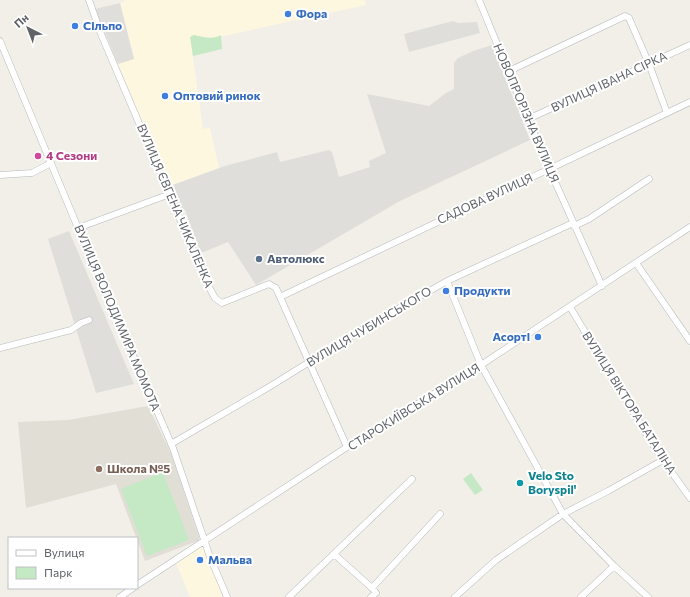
<svg xmlns="http://www.w3.org/2000/svg" width="690" height="597" viewBox="0 0 690 597" font-family="Commissioner,sans-serif">
  <rect width="100%" height="100%" fill="#f1efe8"/>
  <!-- commercial -->
  <path fill="#fef7e0" d="M124,0H365L366,5L191,43L203,129L210,128L219,168L170,186L118,64L134,59L120,3L124,2Z
    M203,546L224,597H190L176,563Z"/>
  <!-- industrial -->
  <path fill="#e0deda" d="M120,3L134,59L118,64L95,9Z
    M453,21L458,23L477,22L480,33L409,52L404,34Z
    M492,45L530,140L400,201L256,285L228,242L201,253L185,210L179,209L170,186L225,166L277,152L280,162L329,150L332,152L339,177L370,167L369,161L386,153L367,94L429,106L446,93L454,89V63L458,58L473,51Z
    M69,231L134,384L96,393L48,239Z"/>
  <!-- education -->
  <path fill="#e1ded6" d="M148,406L171,453L200,540L145,561L116,484L26,508L18,422L68,420Z"/>
  <!-- green -->
  <path fill="#c5e8c5" d="M194,35C203,37 213,40 221,35L222,49L193,56L190,37Z
    M163,472L189,540L147,556L121,489Z
    M471,473L483,490L475,495L463,479Z"/>
  <g fill="none" stroke-linecap="round" stroke-linejoin="round">
    <defs>
      <path id="minor" d="M89,0L101,34L209,287L215,298L222,303L269,284L276,288L347,447
        M479,0L542,153L602,286
        M0,41L78,228L173,448L210,557L227,597
        M509,71L625,16L629,18L649,64L667,113
        M528,119L690,45
        M0,175L32,173L51,163
        M574,226L589,219L649,179
        M78,228L170,194
        M636,263L690,341
        M447,281L481,365L563,514L614,566L648,597
        M280,297L690,102
        M570,307L656,450L690,498
        M0,348L71,330L81,323L89,320
        M171,444L269,387L361,330L447,281L573,223
        M334,554L372,588
        M137,585L347,447L481,365L690,227
        M120,597L133,588
        M289,597L412,479
        M371,597L376,593L372,588L440,514
        M455,597L496,560L563,514L608,491L663,460
        M581,597L614,566"/>
    </defs>
    <!-- minor casing -->
    <use href="#minor" stroke="#b5b8bc" stroke-width="7"/>
    <!-- minor -->
    <use href="#minor" stroke="#fff" stroke-width="6"/>
  </g>
  <!-- markers -->
  <g fill="#3f7fe0" stroke="#fff" stroke-width="1.5">
    <circle cx="288" cy="14" r="4"/>
    <circle cx="75" cy="26" r="4"/>
    <circle cx="165" cy="96" r="4"/>
    <circle cx="446" cy="291" r="4"/>
    <circle cx="538" cy="337" r="4"/>
    <circle cx="200" cy="560" r="4"/>
  </g>
  <circle fill="#d1479c" stroke="#fff" stroke-width="1.5" cx="38" cy="156" r="4"/>
  <circle fill="#5c6f8a" stroke="#fff" stroke-width="1.5" cx="259" cy="259" r="4"/>
  <circle fill="#8d6e63" stroke="#fff" stroke-width="1.5" cx="99" cy="469" r="4"/>
  <circle fill="#0f9aa8" stroke="#fff" stroke-width="1.5" cx="520" cy="483" r="4"/>
  <g text-anchor="middle" stroke-width="4" stroke-linejoin="round" paint-order="stroke">
    <!-- shop labels -->
    <g font-size="12" font-weight="bold" fill="#366cbe" stroke="#fff" text-anchor="start">
      <text x="296" y="18">Фора</text>
      <text x="83" y="30">Сільпо</text>
      <text x="173" y="100">Оптовий ринок</text>
      <text x="454" y="295">Продукти</text>
      <text x="530" y="341" text-anchor="end">Асорті</text>
      <text x="208" y="564">Мальва</text>
    </g>
    <!-- street labels -->
    <g font-size="12" fill="#5f6368" stroke="#fff">
      <text transform="translate(609 82) rotate(-25)" y="4">ВУЛИЦЯ ІВАНА СІРКА</text>
      <text transform="translate(526 113) rotate(67)" y="4">НОВОПРОРІЗНА ВУЛИЦЯ</text>
      <text transform="translate(485 199) rotate(-25)" y="4">САДОВА ВУЛИЦЯ</text>
      <text transform="translate(175 206) rotate(67)" y="4">ВУЛИЦЯ ЄВГЕНА ЧИКАЛЕНКА</text>
      <text transform="translate(117 318) rotate(67)" y="4">ВУЛИЦЯ ВОЛОДИМИРА МОМОТА</text>
      <text transform="translate(369 327) rotate(-31)" y="4">ВУЛИЦЯ ЧУБИНСЬКОГО</text>
      <text transform="translate(629 403) rotate(58)" y="4">ВУЛИЦЯ ВІКТОРА БАТАЛІНА</text>
      <text transform="translate(414 407) rotate(-32)" y="4">СТАРОКИЇВСЬКА ВУЛИЦЯ</text>
    </g>
    <!-- hotel labels -->
    <g font-size="12" font-weight="bold" fill="#b23c85" stroke="#fff" text-anchor="start">
      <text x="46" y="160">4 Сезони</text>
    </g>
    <!-- service labels -->
    <g font-size="12" font-weight="bold" fill="#4e5e75" stroke="#fff" text-anchor="start">
      <text x="267" y="263">Автолюкс</text>
    </g>
    <!-- education labels -->
    <g font-size="12" font-weight="bold" fill="#785e54" stroke="#fff" text-anchor="start">
      <text x="107" y="473">Школа №5</text>
    </g>
    <!-- culture labels -->
    <g font-size="12" font-weight="bold" fill="#0d838f" stroke="#fff" text-anchor="start">
      <text x="528" y="480">Velo Sto<tspan x="528" dy="14">Boryspil'</tspan></text>
    </g>
  </g>
  <!-- legend -->
  <rect x="8" y="537" width="130" height="52" fill="#ffffff" stroke="#bfc1c3"/>
  <rect x="16" y="550" width="20" height="6" fill="#ffffff" stroke="#bfc1c3"/>
  <text x="44" y="557" font-size="12" fill="#5f6368">Вулиця</text>
  <rect x="16" y="567" width="20" height="12" fill="#c5e8c5" stroke="#bfc1c3"/>
  <text x="44" y="577" font-size="12" fill="#5f6368">Парк</text>
  <!-- north arrow -->
  <g transform="translate(28 28) rotate(318)" stroke="#ffffff" stroke-width="3" paint-order="stroke">
  <path d="M0-3L7 15L0 10L-7 15Z" fill="#5f6368"/>
  <text y="-6" font-size="11" font-weight="bold" text-anchor="middle" fill="#5f6368">Пн</text>
  </g>
</svg>
